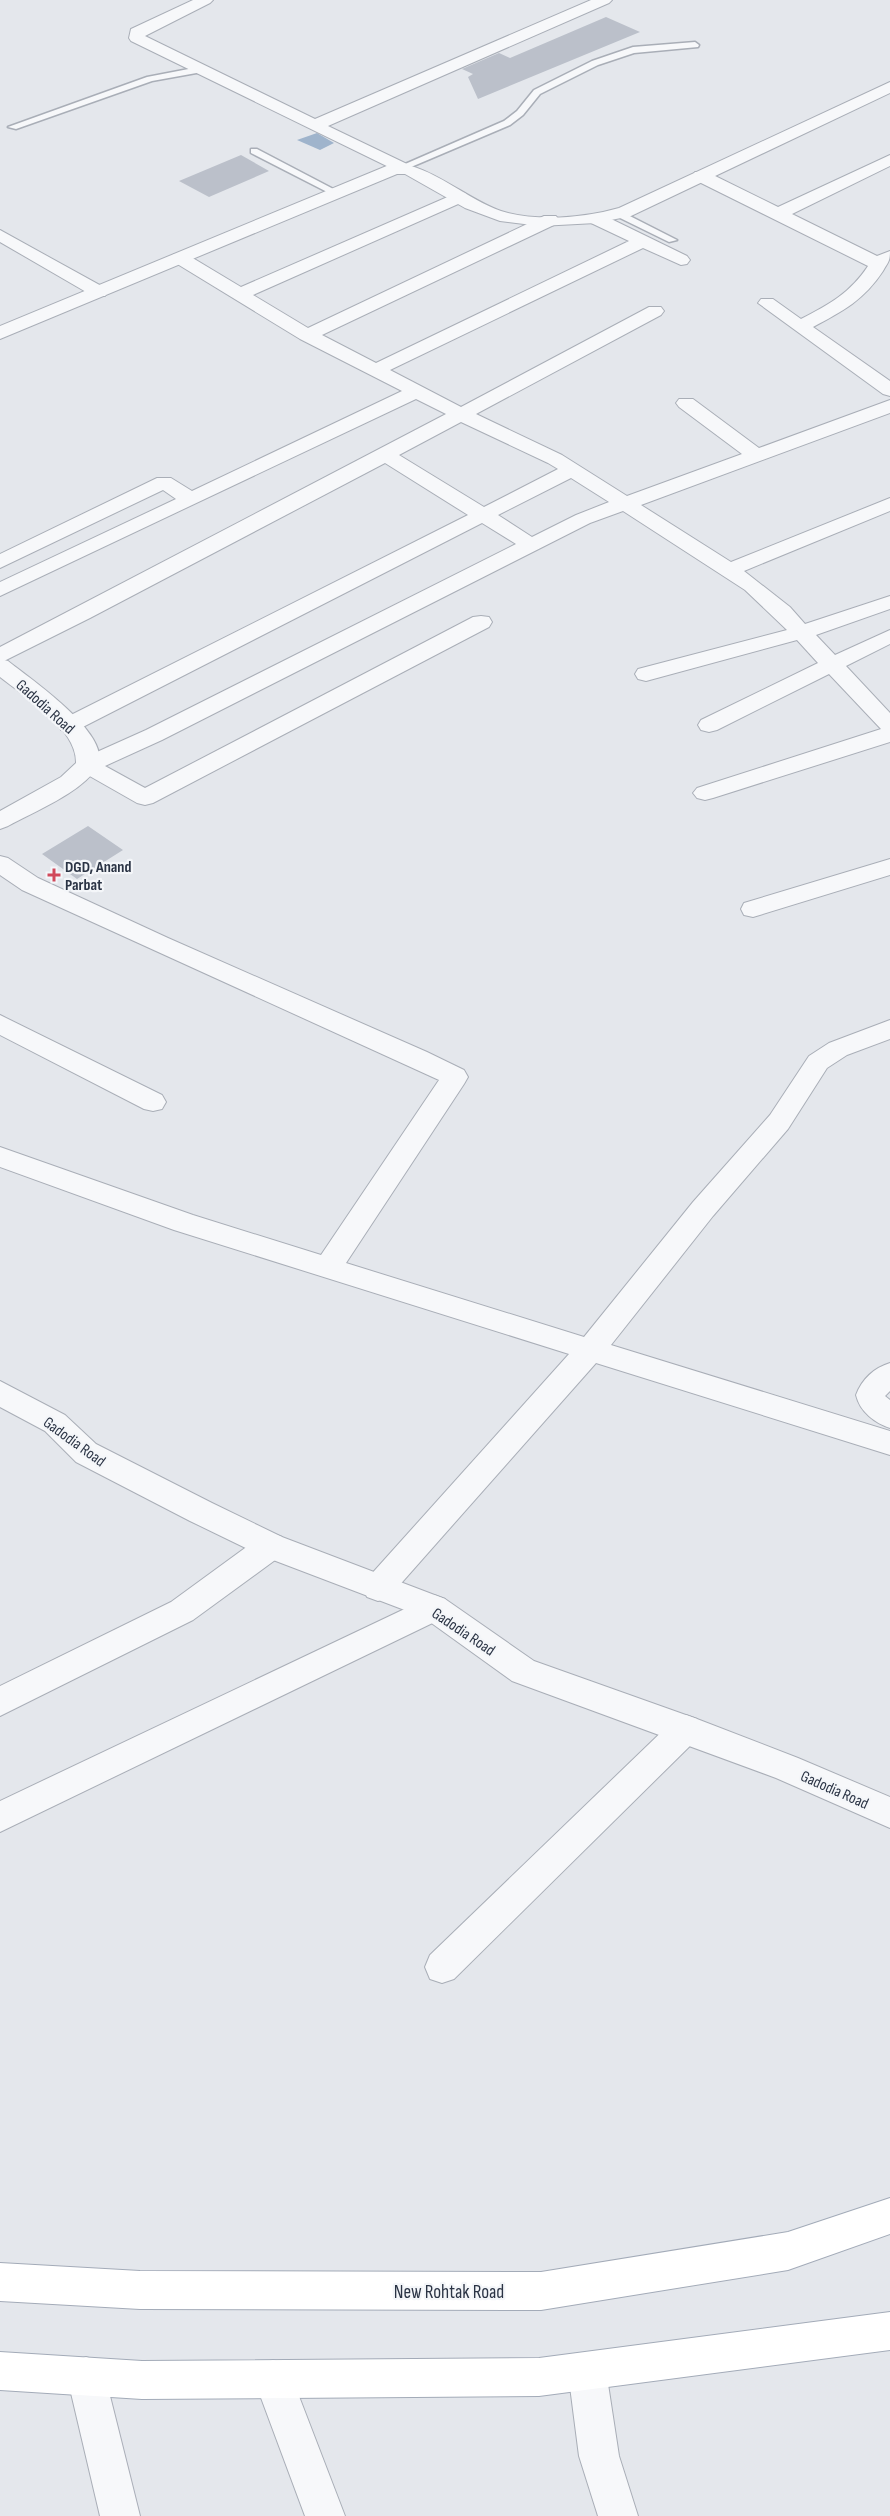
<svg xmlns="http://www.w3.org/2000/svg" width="890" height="2516" viewBox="0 0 890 2516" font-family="'Sofia Sans Condensed',sans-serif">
  <rect width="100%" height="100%" fill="#e4e7ec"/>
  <!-- water -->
  <path fill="#9fb4cc" d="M317,133L334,143L320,150L297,140Z"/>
  <!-- building -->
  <path fill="#bbc0ca" d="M606,17L640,32L478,99L468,77L473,74L462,69L499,53L510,58Z
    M241,155L269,171L209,197L179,181Z
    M88,826L123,850L77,879L42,854Z"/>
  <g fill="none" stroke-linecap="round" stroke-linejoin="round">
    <defs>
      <path id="service" d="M695,42L699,45L698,47L634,53L598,65L540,94L523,115L510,125L404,170L396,168L504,121L517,111L534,90L592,61L633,47Z
        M199,67L202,68V72L152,81L16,129L8,127L147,77Z
        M251,149H257L341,193L333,195L251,153Z
        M616,212H622L677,240L669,242L616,216Z"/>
      <path id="minor" d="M193,0H213L210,3L145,36L315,119L591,0H612L609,3L328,126L407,164L409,168L407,172L401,173L131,41L129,38L131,29Z
        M890,155V166L792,214L877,256L890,251C890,262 888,262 883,271C864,300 843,311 813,327L890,381V396L883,394L758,303L761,299H773L801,319C830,304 850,293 868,266L695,180L692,176L695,172H707L778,207Z
        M459,192L465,193L468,197L465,201L253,295L308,328L544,216H556L559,220L556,224L322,335L376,363L629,241L591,223L588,219L591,215H603L687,256L690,260L687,264L681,265L643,248L390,370L461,407L649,307H661L664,311L661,315L476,414L562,455L627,496L742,454L679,407L676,403L679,399H693L759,448L890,400V413L641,505L731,562L890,498V511L744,571L790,607L805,624L890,596V609L816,635L835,655L890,630V644L846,666L890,713V742L713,798L705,800L697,798L693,793L697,788L881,729L829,674L717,730L709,732L701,730L698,725L701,720L818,663L797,640L646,681L638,679L635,674L638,669L787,630L745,590L623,511L590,523L162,740L105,766L145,788L473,617L481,616L489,617L492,622L489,627L153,803L145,805L137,803L79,770L76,765L79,760L146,730L516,544L482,523L77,730L69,732L61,730L58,725L61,720L468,515L385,463L90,618L0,663V647L446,414L416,399L0,596V582L176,499L163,490L0,568V554L157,478H171L192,491L402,391L300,339L174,262L171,258L174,254H186L241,287ZM461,422L548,463L558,469L484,507L399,455ZM571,478L609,502L576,515L532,537L498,515Z
        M0,230L105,288L108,292L105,296H93L0,242Z
        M0,856L8,858L38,878L168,938L427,1052L464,1070L468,1077L464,1084L346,1263L584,1337L693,1202L770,1115L809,1056L829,1043L890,1020V1039L847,1055L827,1068L788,1129L713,1216L611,1345L890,1431V1455L596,1363L389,1597L378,1601L367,1597L363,1588L367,1579L569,1354L174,1230L0,1167V1147L193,1215L321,1255L439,1080L22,890L0,875Z
        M890,859V875L753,917L744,915L741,909L744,903Z
        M0,1015L162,1095L166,1102L162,1109L153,1111L144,1109L0,1035Z
        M890,1363V1391L885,1396L890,1400V1428C875,1423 860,1412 856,1395C862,1379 874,1368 890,1363Z
        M271,1533L282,1537L286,1546L282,1555L193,1620L0,1716V1686L171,1602L260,1537Z
        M434,1595L445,1599L449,1608L445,1617L0,1832V1801Z
        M686,1715L697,1719L702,1729L697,1739L454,1979L442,1983L430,1979L425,1967L430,1955L675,1719Z
        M587,2352L601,2357L606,2371L619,2456L638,2516H598L579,2456L568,2371L573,2357Z
        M86,2357L100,2362L105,2376L140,2516H100L67,2376L72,2362Z
        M273,2360L287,2365L345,2516H305L254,2379L259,2365Z"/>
      <path id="tertiary" d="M890,82V93L631,216L596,223L540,226L500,221L465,208L405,174H397L0,339V326L389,165C421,157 467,200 501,211C536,222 584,218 619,208Z
        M0,659L8,661C29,678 115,736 97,767C83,792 33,812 8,826L0,829V811L61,777L76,763C77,728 25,697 0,677Z
        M0,1381L65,1415L96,1444L212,1503L282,1537L445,1599L534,1661L697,1719L798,1758L890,1797V1828L776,1778L512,1681L423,1617L260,1555L190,1521L76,1462L45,1431L0,1407Z"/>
      <path id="primary" d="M890,2198V2234L788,2270L541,2310L140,2309L0,2301V2263L140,2271L541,2272L788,2232Z
        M890,2312V2350L539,2396L142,2399L0,2390V2352L142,2361L539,2358Z"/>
    </defs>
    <!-- service casing -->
    <use href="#service" stroke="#a9aeb7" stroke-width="3"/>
    <!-- minor casing -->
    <use href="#minor" stroke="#a9aeb7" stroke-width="2"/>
    <!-- tertiary casing -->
    <use href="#tertiary" stroke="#a9aeb7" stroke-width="2"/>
    <!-- primary casing -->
    <use href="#primary" stroke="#a3abb8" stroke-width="2"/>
    <!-- service -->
    <use href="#service" fill="#f7f8fa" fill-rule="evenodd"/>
    <!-- minor -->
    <use href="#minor" fill="#f7f8fa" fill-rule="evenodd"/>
    <!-- tertiary -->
    <use href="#tertiary" fill="#f7f8fa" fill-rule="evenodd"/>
    <!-- primary -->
    <use href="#primary" fill="#fff" fill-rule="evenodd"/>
  </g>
  <!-- markers -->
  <path fill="#d1495b" stroke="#f4f6f9" stroke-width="2" d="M51.5 867.5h5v5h5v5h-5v5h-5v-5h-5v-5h5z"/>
  <g text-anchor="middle" stroke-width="4.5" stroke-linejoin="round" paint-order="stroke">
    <!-- street labels -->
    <g font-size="16" fill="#2b3445" stroke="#f4f6f9">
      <text transform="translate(46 706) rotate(42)" y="6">Gadodia Road</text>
      <text transform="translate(75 1441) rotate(36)" y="6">Gadodia Road</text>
      <text transform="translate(464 1631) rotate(34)" y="6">Gadodia Road</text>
      <text transform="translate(835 1789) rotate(24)" y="6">Gadodia Road</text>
    </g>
    <!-- poi labels -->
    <g font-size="16" font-weight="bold" fill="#2b3445" stroke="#f4f6f9" text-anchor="start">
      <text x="65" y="872">DGD, Anand<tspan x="65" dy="18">Parbat</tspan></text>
    </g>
    <!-- near-street labels -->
    <g font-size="19" fill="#2b3445" stroke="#f4f6f9">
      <text x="449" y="2298">New Rohtak Road</text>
    </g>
  </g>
</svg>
